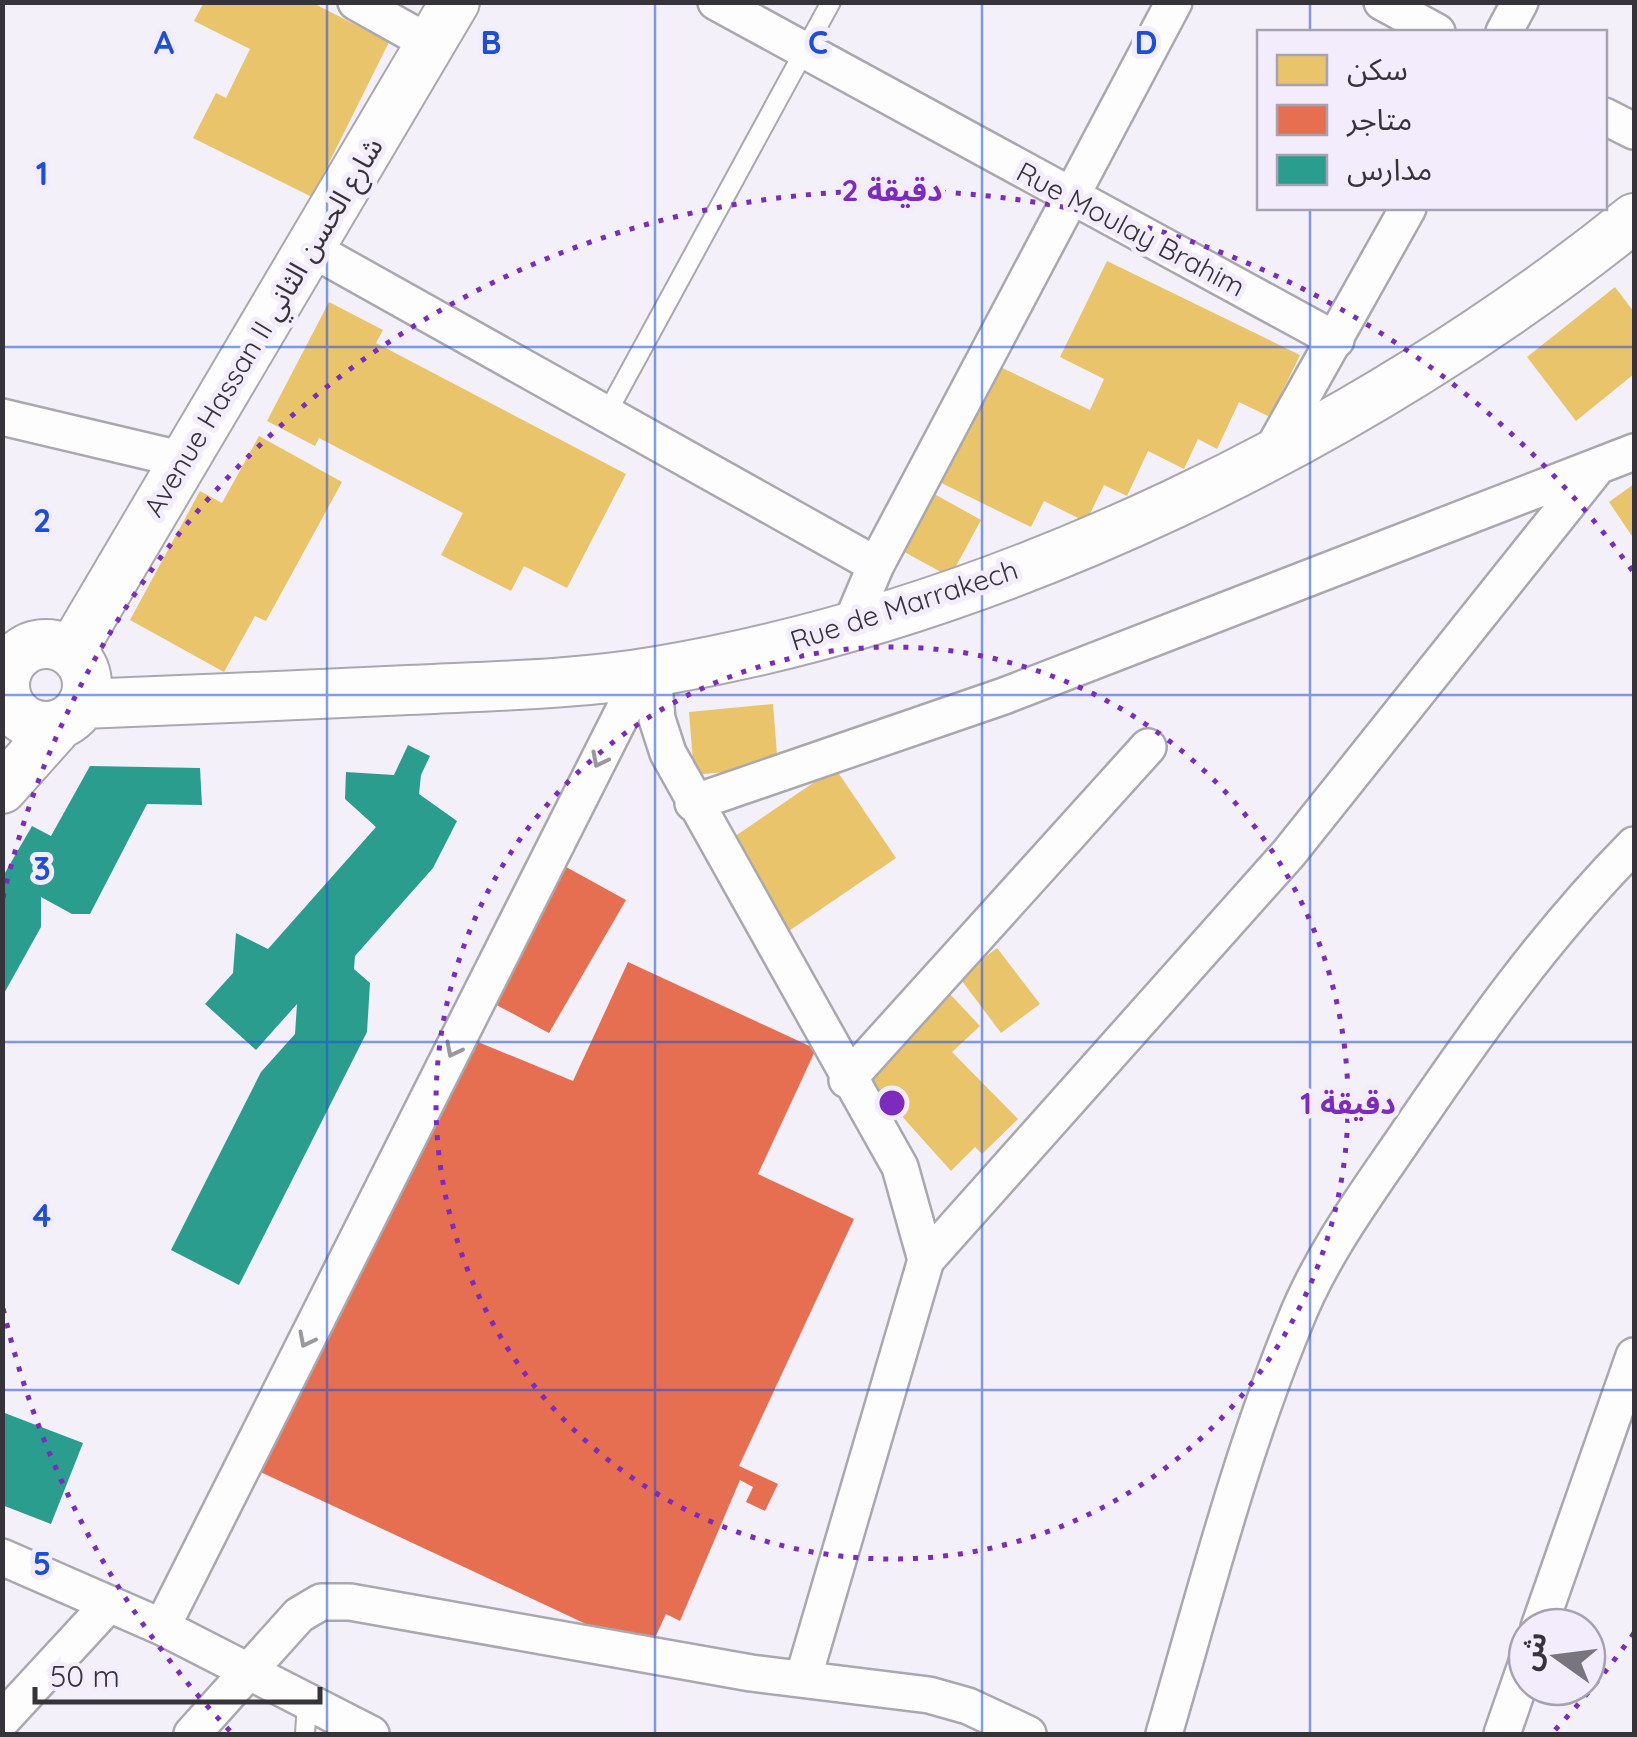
<svg xmlns="http://www.w3.org/2000/svg" width="1637" height="1737" viewBox="0 0 1637 1737" font-family="Quicksand,'Noto Sans Arabic',sans-serif">
  <rect width="100%" height="100%" fill="#f3f0f9"/>
  <!-- homes -->
  <path fill="#e9c46a" d="M204,2H311L389,42L312,197L193,138L216,93L226,98L250,49L194,21Z
    M1107,261L1300,355L1270,417L1239,402L1217,449L1198,439L1184,469L1148,451L1127,496L1104,485L1086,522L1044,501L1031,527L929,477L986,360L1090,410L1104,379L1060,357Z
    M1615,287L1634,312V374L1576,421L1527,357Z
    M329,302L383,330L376,343L626,474L567,588L524,566L511,591L441,555L463,513L319,438L315,446L267,421Z
    M259,436L342,482L266,621L255,616L224,672L130,620L200,491L222,503Z
    M1634,484V539L1609,502Z
    M920,486L981,520L950,577L888,543Z
    M773,704L778,767L694,775L689,712Z
    M835,768L896,858L783,935L722,845Z
    M997,948L1040,1004L1001,1033L959,977Z
    M949,993L980,1026L952,1052L1018,1119L982,1154L975,1147L951,1171L865,1075Z"/>
  <!-- shops -->
  <path fill="#e76f51" d="M557,862L626,900L549,1033L491,1002Z
    M628,962L816,1049L758,1174L854,1219L739,1466L778,1484L765,1511L746,1502L753,1487L740,1480L680,1621L666,1614L648,1653L252,1468L478,1042L573,1081Z"/>
  <!-- schools -->
  <path fill="#2a9d8f" d="M408,745L430,756L421,775L419,794L457,821L433,868L355,956L354,969L370,983L367,1032L239,1285L171,1250L261,1072L295,1034L297,1004L256,1050L205,1004L233,973L236,933L268,949L376,827L345,799L346,772L394,775Z
    M90,766L200,768L202,805L147,804L90,914H72L41,897V927L2,997V878L32,826L51,836Z
    M2,1412L83,1443L51,1524L2,1505Z"/>
  <g fill="none" stroke-linecap="round" stroke-linejoin="round">
    <defs>
      <path id="lane" d="M607,413L831,2
        M305,1734L307,1703"/>
      <path id="street" d="M356,2L431,44
        M716,2L1336,340
        M1382,2L1437,32
        M1504,32L1520,2
        M1604,116L1634,131
        M310,248L876,565
        M2,417L184,460
        M1270,454L1408,208
        M850,626L876,565L1174,2
        M653,672L657,719L668,753L900,1167L926,1260
        M693,803L1004,696L1634,452
        M847,1080L1148,747
        M2,1557L162,1627L371,1734
        M162,1627L643,672
        M1539,1627L1634,1356
        M803,1679L926,1260L1289,853L1594,471
        M2,1720L109,1604
        M192,1734L299,1615L321,1602H350L751,1673L929,1695L968,1706L1028,1734
        M1164,1734C1204,1597 1240,1456 1294,1324C1321,1255 1365,1196 1406,1136C1476,1033 1546,934 1634,845
        M1502,1734L1527,1662"/>
      <path id="secondary" d="M5 685a41 41 0 1 1 82 0a41 41 0 1 1-82 0Z
        M71,652L455,2
        M82,704C191,700 299,695 408,690C491,686 576,685 658,671C1000,613 1365,435 1634,218
        M2,789L60,724"/>
    </defs>
    <!-- lane casing -->
    <use href="#lane" stroke="#aaa8af" stroke-width="22"/>
    <!-- street casing -->
    <use href="#street" stroke="#aaa8af" stroke-width="40"/>
    <!-- secondary casing -->
    <use href="#secondary" stroke="#aaa8af" stroke-width="52"/>
    <!-- lane -->
    <use href="#lane" stroke="#fdfdfe" stroke-width="18"/>
    <!-- street -->
    <use href="#street" stroke="#fdfdfe" stroke-width="35"/>
    <!-- secondary -->
    <use href="#secondary" stroke="#fdfdfe" stroke-width="48"/>
  </g>
  <!-- one-way arrows -->
  <defs><path id="oneway-chevron" d="M-2-3.5L2.5 0L-2 3.5" fill="none" stroke-width="1.6" stroke-linecap="round" stroke-linejoin="round" transform="scale(2.5)"/></defs>
  <g stroke="#9a989c">
    <use href="#oneway-chevron" transform="translate(599 760) rotate(117)"/>
    <use href="#oneway-chevron" transform="translate(453 1050) rotate(117)"/>
    <use href="#oneway-chevron" transform="translate(306 1340) rotate(117)"/>
  </g>
  <!-- grid -->
  <path fill="none" stroke="#1d4ed8" stroke-width="2.5" stroke-opacity="0.55" d="M327,2V1734M655,2V1734M982,2V1734M1310,2V32M1310,208V1734M2,347H1634M2,695H1634M2,1042H1634M2,1390H1634"/>
  <!-- distance rings -->
  <g fill="none" stroke="#7b2cbf" stroke-width="5" stroke-dasharray="5 10">
    <circle cx="892" cy="1103" r="456"/>
    <path d="M1634 1633A912 912 0 0 1 1554 1731M230 1731A912 912 0 0 1 3 1308M3 898A912 912 0 0 1 1634 573"/>
  </g>
  <g text-anchor="middle" stroke-width="10" stroke-linejoin="round" paint-order="stroke">
    <!-- street labels -->
    <g font-size="28" fill="#36333b" stroke="#f2ecfd">
      <text transform="translate(1131 229) rotate(28)" y="10">Rue Moulay Brahim</text>
      <text transform="translate(263 327) rotate(-59)" y="10">Avenue Hassan II شارع الحسن الثاني</text>
      <text transform="translate(904 605) rotate(-18)" y="10">Rue de Marrakech</text>
    </g>
  </g>
  <g font-size="32" text-anchor="middle" font-weight="bold" fill="#1d4ed8" stroke="#f2ecfd" stroke-width="10" stroke-linejoin="round" paint-order="stroke">
    <text x="164" y="54">A</text>
    <text x="491" y="54">B</text>
    <text x="818" y="54">C</text>
    <text x="1146" y="54">D</text>
    <text x="42" y="185">1</text>
    <text x="42" y="532">2</text>
    <text x="42" y="880">3</text>
    <text x="42" y="1227">4</text>
    <text x="42" y="1575">5</text>
  </g>
  <circle cx="892" cy="1103" r="15" fill="#7b2cbf" stroke="#f2ecfd" stroke-width="5"/>
  <g font-size="30" text-anchor="middle" font-weight="bold" fill="#7b2cbf" stroke="#f2ecfd" stroke-width="10" stroke-linejoin="round" paint-order="stroke">
    <text x="892" y="201">2 دقيقة</text>
    <text x="1348" y="1114">1 دقيقة</text>
  </g>
  <!-- border -->
  <rect width="1637" height="1737" fill="none" stroke="#36333b" stroke-width="10"/>
  <!-- legend -->
  <rect x="1257" y="30" width="350" height="180" fill="#f2ecfd" stroke="#a7a2af" stroke-width="2.5"/>
  <rect x="1277" y="55" width="50" height="30" fill="#e9c46a" stroke="#a7a2af" stroke-width="2.5"/>
  <text x="1347" y="80" font-size="30" fill="#36333b">سكن</text>
  <rect x="1277" y="105" width="50" height="30" fill="#e76f51" stroke="#a7a2af" stroke-width="2.5"/>
  <text x="1347" y="130" font-size="30" fill="#36333b">متاجر</text>
  <rect x="1277" y="155" width="50" height="30" fill="#2a9d8f" stroke="#a7a2af" stroke-width="2.5"/>
  <text x="1347" y="180" font-size="30" fill="#36333b">مدارس</text>
  <!-- north arrow -->
  <g transform="translate(1557 1657) rotate(284)"><circle r="48" fill="#f2ecfd" stroke="#a7a2af" stroke-width="2.5"/>
  <path d="M0-8L18 38L0 25L-18 38Z" fill="#78757e"/>
  <text y="-15" font-size="28" font-weight="bold" text-anchor="middle" fill="#36333b">ش</text>
  </g>
  <!-- scale -->
  <path d="M35 1687v15h285v-15" fill="none" stroke="#36333b" stroke-width="5"/>
  <text x="50" y="1687" font-size="30" fill="#36333b" stroke="#f2ecfd" stroke-width="8" paint-order="stroke">50 m</text>
</svg>
